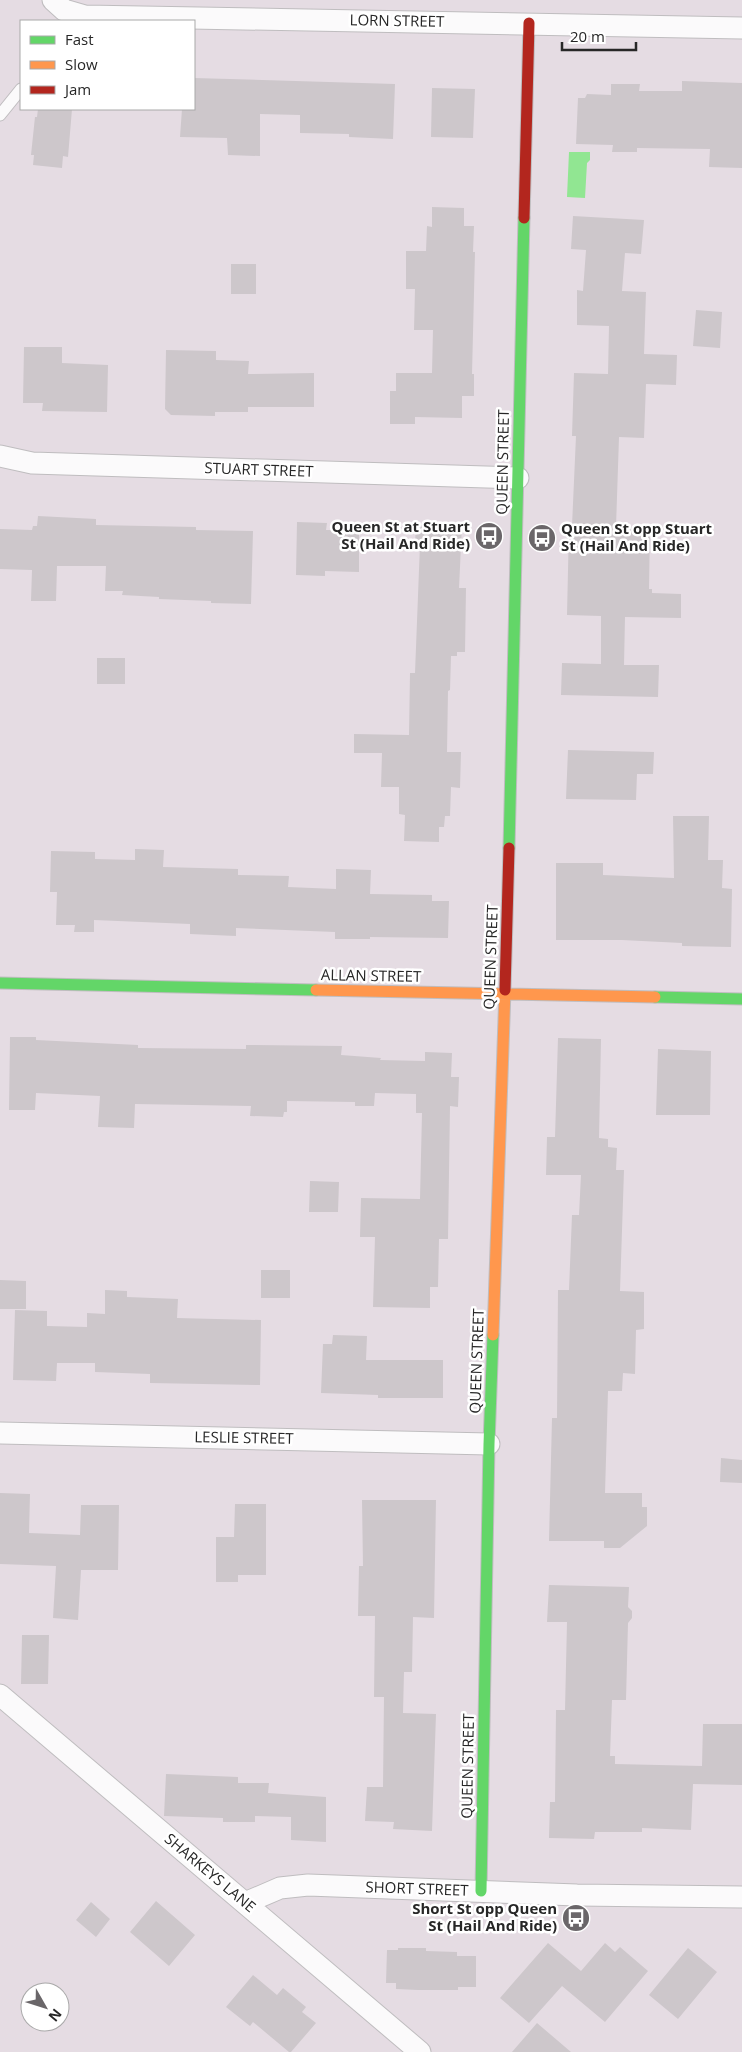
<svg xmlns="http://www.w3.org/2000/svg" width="742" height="2052" viewBox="0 0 742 2052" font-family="'Open Sans',sans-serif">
  <rect width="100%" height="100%" fill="#e5dce3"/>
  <!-- water -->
  <path fill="#91e692" d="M569,152H590V160L587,163L585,198L567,197Z"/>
  <!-- building -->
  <path fill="#cdc7cb" d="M194,78L395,84L393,139L349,137V134L300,133V115L260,114V156L228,155L227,138L180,137L182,109H194Z
    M682,81L742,83V168L709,167L710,149L637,148V152H612L613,145L576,144L578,98H585L587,94L611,95V84H640L639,91H682Z
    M432,88L475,89L473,138L431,137Z
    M38,109H72L68,157L63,156L62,168L33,165L34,155H31L35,117H37Z
    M432,207L464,208V226H474L473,252H475L472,374H474V396H462V418L415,417V424H390V391H396V373H432L433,330H414L415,289H406V251H426L427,226L432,227Z
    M573,216L644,220L641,254L625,253L622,291L646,292L644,354L677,355L676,385L646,384L644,438L619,437L616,527L650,528L649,589H652V593L681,594V618L625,617L624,665H659L658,697L561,695L562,663L601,664V616L567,615L569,526H572L576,436H572L574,373L608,374L609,326L577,325V290L583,291L586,250L571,249Z
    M231,264H256V294H231Z
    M696,310L722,312L720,348L693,346Z
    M24,347H62V363L108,365L107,412L42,411L43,403H23Z
    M166,350L216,351V360L249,361L248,374L314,373V407H248V412H215V416L171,415L165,409Z
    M38,516L96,519V525L196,527V530L253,531L251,604L211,603V601L159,599V597L122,595L123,591H105L106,566H57L56,601H31L32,570L0,569V529L32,530L33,526H37Z
    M297,522L327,523L326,530H359V572L325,571V576L296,575Z
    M416,525H462L459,588H466L465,652H457V656H451L450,690L448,691L447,752H461L460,788L451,787L450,816H445L444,827H439V842L404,841L405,815L399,814V787H381L382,753H354V734L409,735L410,673H415L420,544H415Z
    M97,658H125V684H97Z
    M568,750L654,752L653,774H637L636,800L566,799Z
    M673,816H709L708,860H723L722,888L732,889L731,947L682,946V943L622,940H556V863H603V875L674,878Z
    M135,849L164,850L163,867L238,869V875L289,876L288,887L336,889V869L371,870L370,894L432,895V901H449L448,938L370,937V939H335V932L236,928V936L190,934V924L94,920V932H74L75,925H56L57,892H50L51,851L95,852V859L135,860Z
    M10,1037H36V1040L138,1045V1048L246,1049V1045L342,1046L341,1055L381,1058L380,1060L425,1061V1052L452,1053L451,1077H459L458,1107L450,1106L448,1239H439L438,1287H430V1308L373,1307L375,1237H360L361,1198L420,1199L422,1113H416V1094L375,1093L374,1106H355V1102L287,1101V1112H284L283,1117L250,1116L251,1106L135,1104L134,1128L98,1127L100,1096L36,1093L35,1110H9Z
    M558,1038L601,1039L599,1138L608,1139V1147L617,1148L616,1170H624L620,1291L644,1292V1329L636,1330L635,1374L623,1373L622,1391H608L605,1493H642V1507H647V1526L620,1548H604V1541H549L552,1418H557L558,1290H569L572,1215H579L581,1175H546L547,1137H555Z
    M658,1049L711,1051L710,1115H656Z
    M310,1181L339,1182L338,1212H309Z
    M261,1270H290V1298H261Z
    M0,1280L26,1281V1309H0Z
    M105,1290L127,1291V1297L178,1299L177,1318L261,1320L260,1385L150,1383V1374L95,1372V1363H57L56,1381L13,1380L15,1310L47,1311V1326L87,1327V1313L105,1314Z
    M333,1335L367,1336L366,1360H443V1398H378V1395L321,1393L323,1344H332Z
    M721,1458L742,1460V1483L720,1482Z
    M0,1493L30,1494L29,1533L80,1535L81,1505H119L118,1570H81L78,1620L53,1618L56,1566L0,1564Z
    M362,1500H436L434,1618L413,1617L412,1672H404L403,1713L436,1714L432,1831L393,1829L394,1822L365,1821L367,1787H383L384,1697H374L375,1616H358L359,1566H363Z
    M235,1504H266V1575H238V1582H216V1537H234Z
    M549,1585L629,1587L628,1607L632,1611V1618L628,1623L626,1700H612L610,1756H615V1764L702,1766L703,1724H742V1785L693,1784L691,1830L642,1828V1832H595L594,1839L549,1838L550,1802H555L556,1710H565L567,1622H547Z
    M22,1635H49L48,1684H21Z
    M166,1774L238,1777V1783H269L268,1793L326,1797V1842L291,1840V1817L255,1816V1822H223V1818L164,1816Z
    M156,1901L195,1935L169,1966L130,1932Z
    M91,1902L110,1919L96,1937L76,1920Z
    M548,1943L581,1971L605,1943L615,1952L620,1947L648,1971L605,2022L562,1986L529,2023L500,1998Z
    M398,1948H426V1951L457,1952V1956H476V1987H458V1990H418L396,1989V1983H386L387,1950H398Z
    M688,1948L717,1972L678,2019L649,1995Z
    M253,1975L277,1995L283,1988L306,2007L302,2012L316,2023L291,2052H289L253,2022L250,2026L226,2007Z
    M537,2023L571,2052H512Z"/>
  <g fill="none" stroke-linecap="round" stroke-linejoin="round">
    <defs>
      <path id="lane" d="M0,115L21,89"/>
      <path id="street" d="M53,0L64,10L85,16L742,28
        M0,456L32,463L518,478
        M0,1433L489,1444
        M0,1695L420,2052
        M245,1903L280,1888L308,1885L577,1895L742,1897"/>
      <path id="fast" d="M509,848L524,218
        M0,983L316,990
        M655,997L742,999
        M481,1891L489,1444L493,1335"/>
      <path id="slow" d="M316,990L655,997
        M493,1335L505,990"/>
      <path id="jam" d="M524,218L529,23
        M505,990L509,848"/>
    </defs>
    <!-- lane casing -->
    <use href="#lane" stroke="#bfbdbf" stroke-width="13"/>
    <!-- street casing -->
    <use href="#street" stroke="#bfbdbf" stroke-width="23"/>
    <!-- fast casing -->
    <use href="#fast" stroke="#bfbdbf" stroke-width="13"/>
    <!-- slow casing -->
    <use href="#slow" stroke="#bfbdbf" stroke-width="13"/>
    <!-- jam casing -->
    <use href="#jam" stroke="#bfbdbf" stroke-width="13"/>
    <!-- lane -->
    <use href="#lane" stroke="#fbfafb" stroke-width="11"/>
    <!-- street -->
    <use href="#street" stroke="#fbfafb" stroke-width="21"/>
    <!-- fast -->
    <use href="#fast" stroke="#63d668" stroke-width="11"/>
    <!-- slow -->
    <use href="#slow" stroke="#ff974d" stroke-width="11"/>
    <!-- jam -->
    <use href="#jam" stroke="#b3261e" stroke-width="11"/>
  </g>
  <!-- icons -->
  <defs>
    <symbol id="bus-disc" viewBox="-11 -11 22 22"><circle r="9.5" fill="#6a6669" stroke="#fff"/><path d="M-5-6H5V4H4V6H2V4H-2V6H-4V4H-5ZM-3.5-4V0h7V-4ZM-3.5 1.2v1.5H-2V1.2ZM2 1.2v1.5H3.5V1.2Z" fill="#fff"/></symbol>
  </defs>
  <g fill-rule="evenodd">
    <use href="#bus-disc" x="473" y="520" width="32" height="32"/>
    <use href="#bus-disc" x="526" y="522" width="32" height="32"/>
    <use href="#bus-disc" x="560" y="1902" width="32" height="32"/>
  </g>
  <g text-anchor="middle" stroke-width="5" stroke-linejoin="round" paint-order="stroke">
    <!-- street labels -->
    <g font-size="15" fill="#272727" stroke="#fff">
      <text transform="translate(397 21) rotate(1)" y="5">LORN STREET</text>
      <text transform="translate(503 462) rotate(-89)" y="5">QUEEN STREET</text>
      <text transform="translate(259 470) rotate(2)" y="5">STUART STREET</text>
      <text transform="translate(491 957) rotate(-88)" y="5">QUEEN STREET</text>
      <text transform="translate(371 976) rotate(1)" y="5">ALLAN STREET</text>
      <text transform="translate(477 1361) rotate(-88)" y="5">QUEEN STREET</text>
      <text transform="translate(244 1438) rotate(1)" y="5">LESLIE STREET</text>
      <text transform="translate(468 1766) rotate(-89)" y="5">QUEEN STREET</text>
      <text transform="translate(210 1873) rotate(40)" y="5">SHARKEYS LANE</text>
      <text transform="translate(417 1889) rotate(2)" y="5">SHORT STREET</text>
    </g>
    <!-- poi labels -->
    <g font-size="15" font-weight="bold" fill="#272727" stroke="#fff" text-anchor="end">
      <text x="470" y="532">Queen St at Stuart<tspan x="470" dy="17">St (Hail And Ride)</tspan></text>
      <text x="561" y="534" text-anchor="start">Queen St opp Stuart<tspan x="561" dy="17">St (Hail And Ride)</tspan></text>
      <text x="557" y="1914">Short St opp Queen<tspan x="557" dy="17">St (Hail And Ride)</tspan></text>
    </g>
  </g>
  <!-- legend -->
  <rect x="20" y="20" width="175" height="90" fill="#ffffff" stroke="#a9a9a9"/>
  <rect x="30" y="36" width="25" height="8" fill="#63d668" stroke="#a9a9a9"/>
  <text x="65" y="45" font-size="15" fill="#272727">Fast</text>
  <rect x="30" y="61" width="25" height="8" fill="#ff974d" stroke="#a9a9a9"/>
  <text x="65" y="70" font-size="15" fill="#272727">Slow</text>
  <rect x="30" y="86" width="25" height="8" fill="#b3261e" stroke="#a9a9a9"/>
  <text x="65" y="95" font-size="15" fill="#272727">Jam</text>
  <!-- north arrow -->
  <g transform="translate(45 2007) rotate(129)"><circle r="24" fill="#ffffff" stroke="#a9a9a9"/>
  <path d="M0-4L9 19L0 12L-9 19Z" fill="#6a6669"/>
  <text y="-8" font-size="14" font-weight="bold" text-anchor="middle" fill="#272727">N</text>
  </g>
  <!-- scale -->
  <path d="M562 42v8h74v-8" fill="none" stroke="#272727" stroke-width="2.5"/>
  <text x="570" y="42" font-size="15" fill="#272727" stroke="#ffffff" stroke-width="4" paint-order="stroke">20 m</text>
</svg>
